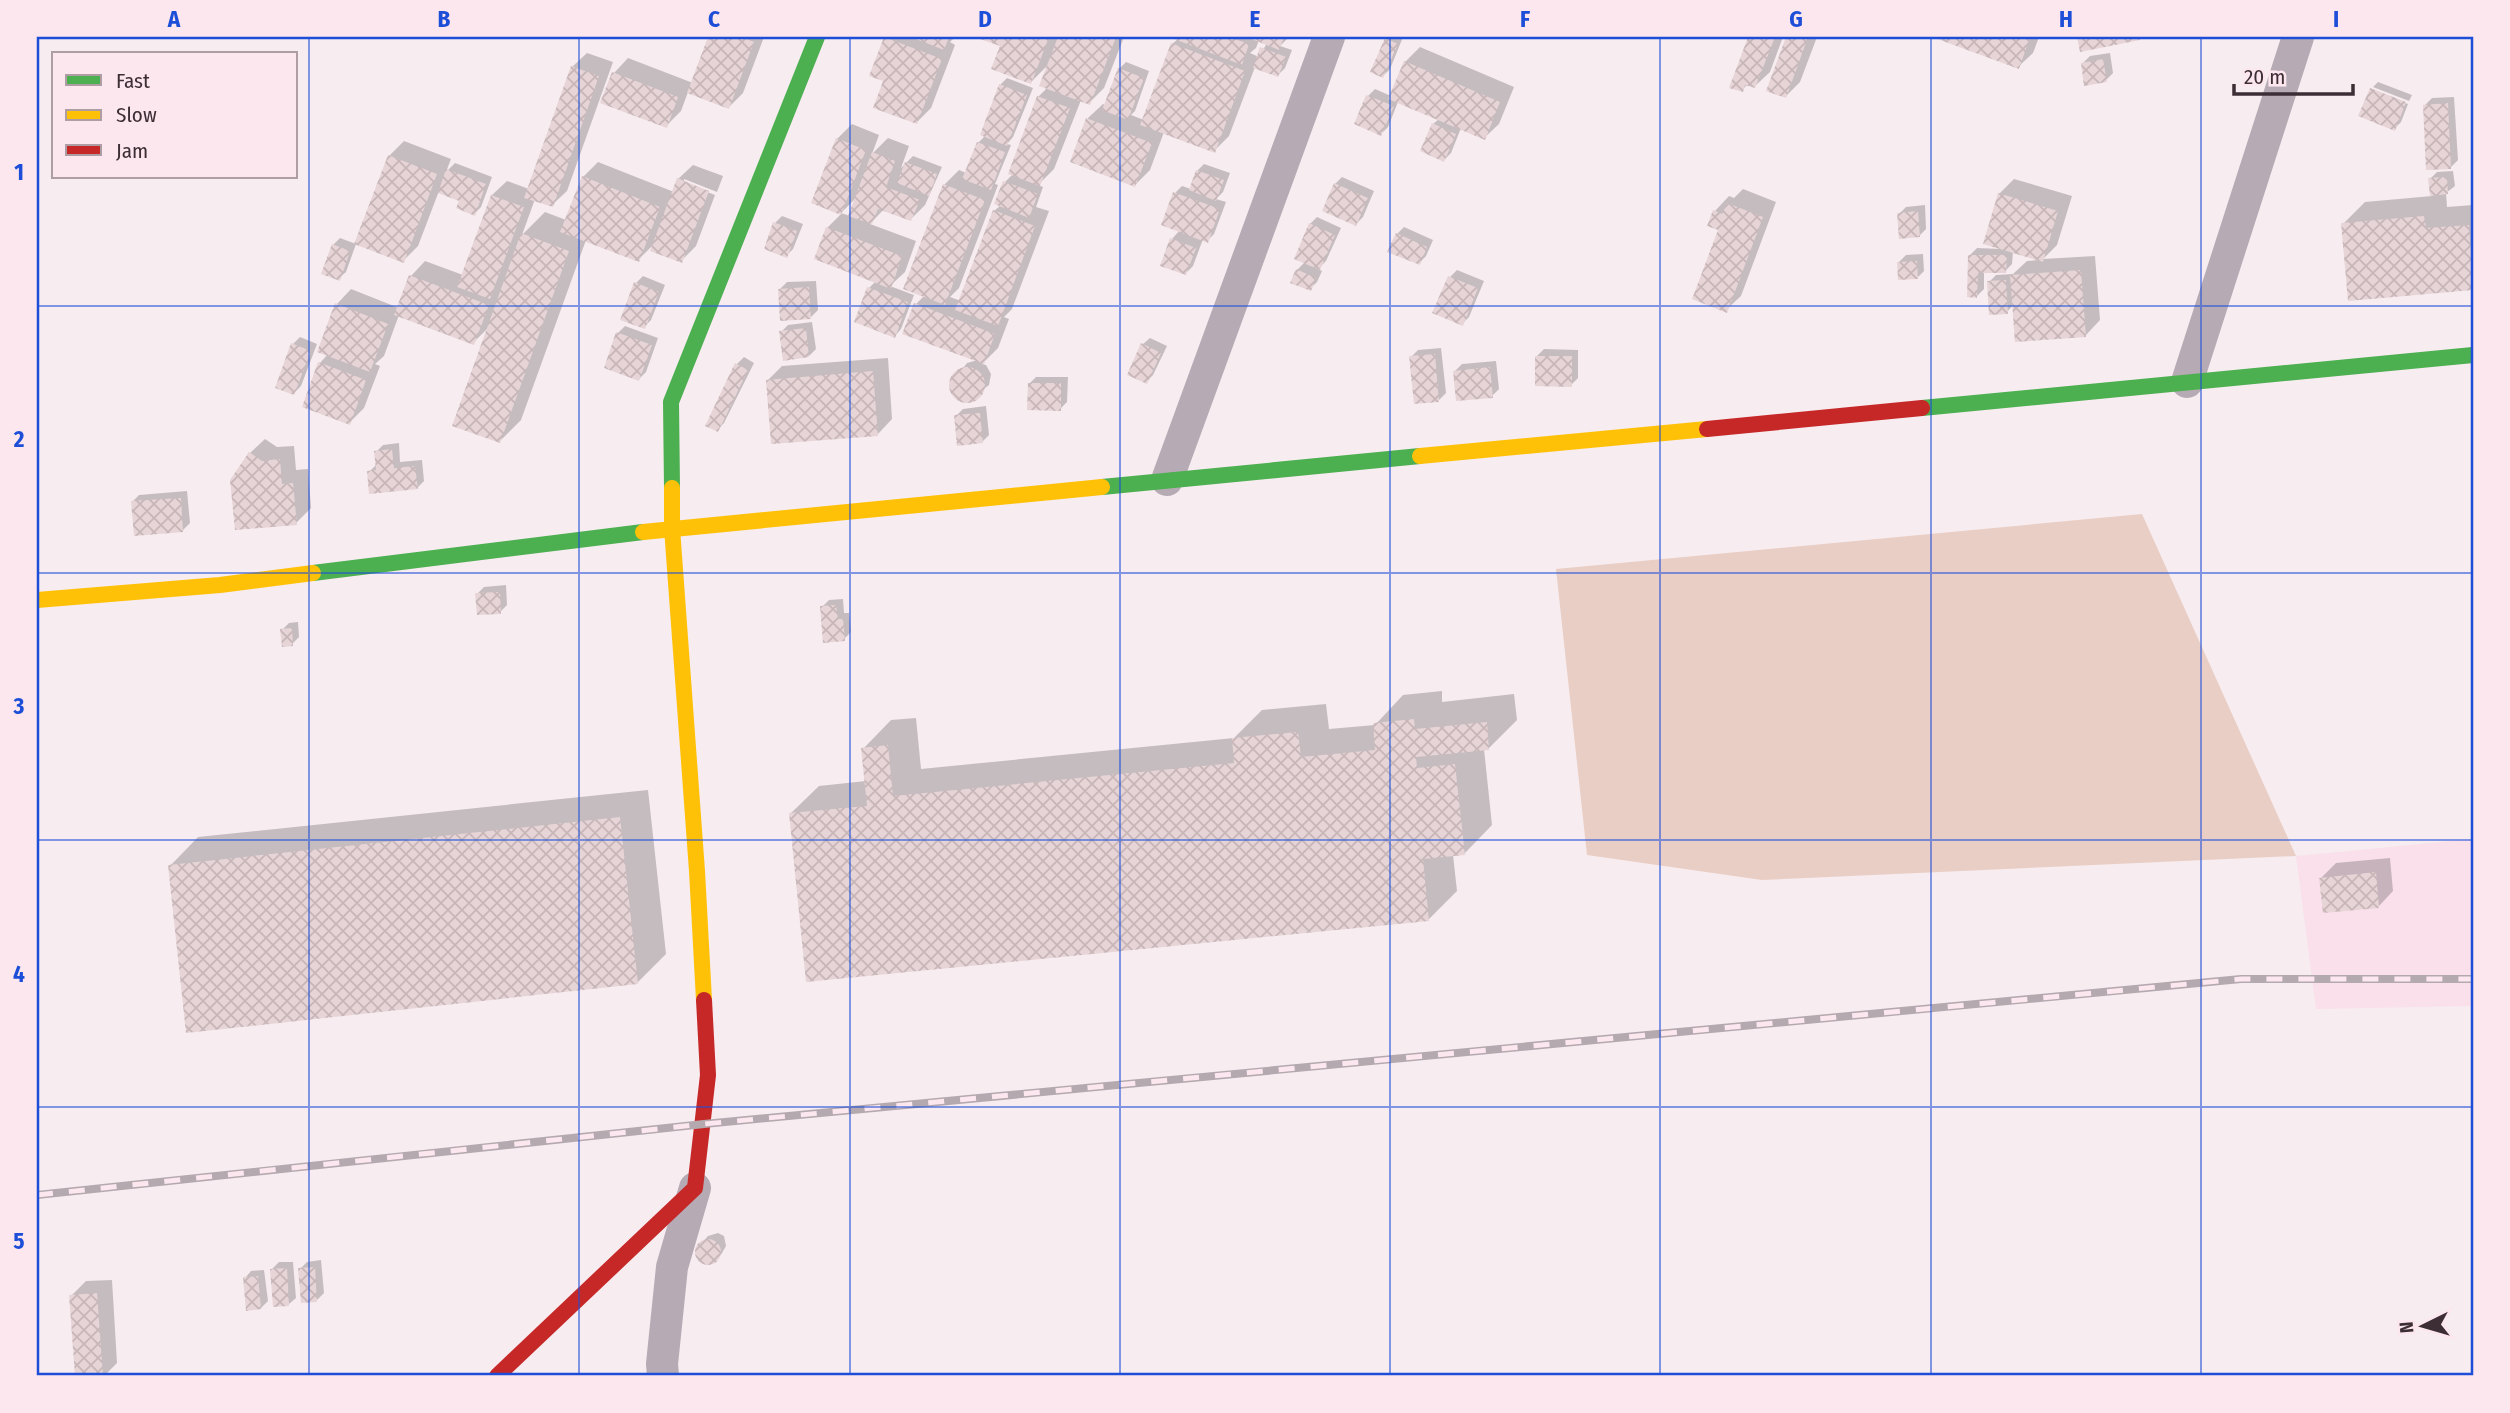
<svg xmlns="http://www.w3.org/2000/svg" width="2510" height="1413" viewBox="0 0 2510 1413" font-family="'Fira Sans Condensed',sans-serif">
  <defs>
    <pattern id="building-cross-hatch" width="8" height="8" patternUnits="userSpaceOnUse" patternTransform="scale(1.75)"><rect width="8" height="8" fill="#e7d4d6"/><path d="M0 0l8 8M0 8l8-8" fill="none" stroke="#c7b6b8"/></pattern>
  </defs>
  <rect width="100%" height="100%" fill="#f7ecf0"/>
  <!-- built -->
  <path fill="#f9e0ea" d="M2473,839V1006L2316,1009L2296,856Z"/>
  <!-- grass -->
  <path fill="#e9cec5" d="M2142,514L2296,856L1762,880L1587,855L1556,569Z"/>
  <!-- shadow -->
  <path fill="#0003" fill-rule="evenodd" d="M710,37H764L743,93L729,107L688,92L681,111L666,126L614,73L628,58L693,83Z
    M887,37H955L950,42L955,45L931,108L917,122L885,80Z
    M981,37H1124L1104,88L1089,103L1081,100L1054,169L1038,185L1043,187L1036,207L1049,211L1012,309L1004,317L1009,319L998,348L982,364L986,365L991,374L989,385L968,401L958,398L951,384L967,363L978,360L916,304L925,295L944,185L959,170L966,173L978,143L985,136L1000,85L1007,78L1033,88L1013,137L1007,144L1011,145L995,184L998,185L959,288L950,297L961,301L994,211L1001,205L1005,182L1013,174L1038,97L1048,87L1049,64L1031,82L1002,45Z
    M1173,37H1289L1280,46L1292,50L1285,68L1278,75L1255,67L1229,136L1214,151L1164,132L1150,170L1135,185L1073,161L1088,118L1103,104L1105,105L1119,69L1126,62L1149,71L1135,111L1131,115L1144,120L1172,44L1178,39ZM1259,40L1267,43L1259,57L1250,53L1256,48Z
    M1389,37H1403L1390,69L1383,76L1386,39Z
    M1750,37H1783L1770,72L1755,86L1748,84L1742,90L1731,86Z
    M1788,37H1817L1800,82L1786,96L1768,90Z
    M1936,37H2039L2033,53L2018,67Z
    M1420,47L1514,87L1499,124L1484,138L1461,128L1451,153L1444,160L1433,124L1439,119L1398,102L1388,127L1381,134L1368,96L1375,89L1391,96L1405,62Z
    M587,53L613,62L567,191L552,205L535,199L522,235L545,212L566,220L583,177L598,162L674,192L678,179L693,165L723,176L717,192L684,179V183L715,195L696,246L681,261L655,243L638,260L586,240L521,420L500,441L489,327L473,343L399,315L384,356L375,364L380,366L364,408L349,423L304,406L320,363L328,354L337,304L351,289L399,308L411,276L425,261L463,275L492,195L507,181L529,189L572,67Z
    M2110,53L2113,73L2106,80L2083,63L2090,56Z
    M2378,82L2412,95L2409,101L2373,87Z
    M2372,88V91L2408,104L2401,122L2394,129L2361,115Z
    M2454,97L2458,160L2451,167L2425,105L2432,98Z
    M852,124L879,135L872,154L888,138L909,146L901,168L913,156L942,167L925,205L911,219L884,209L870,224L916,241L905,272L890,286L914,295L901,329L895,336L869,288L876,281L827,228L842,213L813,202L837,139ZM857,197L850,216L841,213Z
    M404,141L451,159L446,172L455,163L492,177L481,207L474,214L461,200L439,191L418,246L403,261L389,156Z
    M1204,164L1230,173L1223,192L1216,199L1226,202L1214,234L1207,241L1203,239L1193,266L1186,273L1172,239L1180,230L1175,193L1182,186L1191,189L1197,171Z
    M2453,171L2455,186L2446,193L2447,207L2473,205V288L2350,299L2343,224L2365,202L2432,196L2430,179L2437,172Z
    M1342,177L1374,191L1363,217L1356,224L1335,184Z
    M2014,179L2072,196L2057,245L2043,259L2095,256L2100,320L2086,335L2014,304L2007,312L1989,282L1996,275L2013,274L2027,261L2040,260L2013,251L2012,264L2005,271H1984V289L1977,296L1970,255L1977,248L2001,249L1999,194Z
    M1743,189L1776,202L1741,296L1726,310L1721,229L1715,211L1729,196L1734,198Z
    M1925,205L1926,229L1919,236L1899,214L1906,207Z
    M782,216L803,224L793,249L786,256L775,223Z
    M1317,217L1341,228L1326,261L1318,269L1322,271L1317,282L1310,289L1297,270L1305,262L1310,224Z
    M1404,227L1433,240L1426,256L1419,263L1397,234Z
    M340,238L356,244L346,272L339,278L333,245Z
    M1923,254L1924,271L1917,278L1899,262L1906,255Z
    M1457,270L1484,281L1469,317L1462,324L1450,277Z
    M643,276L665,285L651,320L644,327L636,283Z
    M816,281L818,310L811,317L780,289L787,282Z
    M812,322L816,349L809,356L781,332L788,325Z
    M625,326L658,338L646,372L639,379L606,367L618,333Z
    M300,337L317,344L301,386L294,393L293,344Z
    M1150,338L1167,346L1153,375L1146,382L1143,344Z
    M1441,348L1446,393L1439,400L1411,357L1418,350Z
    M1544,349L1578,350V378L1571,385L1537,356Z
    M744,357L754,363L724,423L717,430L737,364Z
    M888,358L892,419L878,434L768,380L782,366Z
    M1496,361L1499,389L1492,396L1455,371L1462,364Z
    M1036,377H1068L1067,402L1060,409L1029,384Z
    M986,406L989,435L982,442L956,416L963,409Z
    M265,439L277,447L294,446L296,470L308,469L311,508L296,523L250,453Z
    M399,443L400,462L422,460L424,481L417,488L369,472L376,465V452L383,445Z
    M187,491L190,523L183,530L132,502L139,495Z
    M506,585L507,605L500,612L477,594L484,587Z
    M843,599L844,613H849L851,632L844,639L822,607L829,600Z
    M298,622L299,637L292,644L282,630L289,623Z
    M1442,691V702L1514,694L1517,720L1488,749H1484L1492,825L1464,854L1453,855L1457,891L1429,919L790,814L819,786L866,781L863,749L891,720L916,718L921,769L1234,738L1262,710L1326,704L1329,729L1375,725L1403,695Z
    M648,790L666,954L638,982L170,866L198,837Z
    M2390,858L2393,891L2379,906L2321,878L2336,863Z
    M718,1233L724,1236L726,1246L722,1253L715,1261L708,1263L701,1260L697,1250L701,1244L708,1236Z
    M321,1260L324,1293L317,1300L300,1269L307,1262Z
    M279,1262H293L296,1298L289,1304L272,1269Z
    M264,1270L268,1301L261,1308L245,1278L251,1271Z
    M112,1280L117,1363L104,1376H77L71,1296L86,1281Z"/>
  <!-- building -->
  <path fill="url(#building-cross-hatch)" d="M708,37H741L754,42L729,109L687,93Z
    M884,37L942,59L917,124L873,108L883,81L869,76Z
    M911,37H949L944,50Z
    M974,37H1049L1031,84L991,69L1000,46Z
    M1058,37H1116L1090,105L1039,86Z
    M1169,37H1229L1249,44L1242,65Z
    M1247,37H1284L1279,50Z
    M1748,37H1775L1755,88L1745,85L1743,92L1729,88Z
    M1786,37H1808L1786,98L1766,91Z
    M1932,37H2030L2019,69Z
    M2077,37H2139L2140,40L2080,52Z
    M1385,38L1398,44L1383,78L1370,72Z
    M1171,43L1245,71L1215,153L1140,125Z
    M1260,47L1286,57L1278,77L1253,68Z
    M2103,59L2107,82L2084,86L2081,63Z
    M1404,61L1500,102L1485,140L1388,99Z
    M571,66L599,76L553,207L524,198Z
    M1118,68L1144,78L1128,120L1102,110Z
    M612,72L678,97L667,128L600,103Z
    M999,84L1027,95L1007,146L980,135Z
    M2370,88L2406,102L2395,131L2358,116Z
    M1366,95L1394,106L1381,136L1354,124Z
    M1037,96L1070,108L1040,186L1008,174Z
    M2448,103L2451,169L2426,170L2423,105Z
    M1086,118L1152,143L1135,187L1070,162Z
    M1432,123L1456,134L1444,162L1420,151Z
    M836,138L866,150L841,215L811,203Z
    M977,142L1005,152L991,190L962,179Z
    M872,152L895,161L886,187L920,200L911,221L878,209L872,224L848,216Z
    M388,155L437,174L404,263L354,244Z
    M905,162L937,174L929,196L897,183Z
    M446,169L486,184L475,216L456,208L459,201L438,193Z
    M1196,170L1224,180L1216,201L1189,190Z
    M582,176L660,207L639,262L560,232Z
    M2447,177L2448,194L2430,196L2428,178Z
    M677,178L709,191L682,263L650,251Z
    M1003,181L1038,194L1029,218L994,204Z
    M1334,183L1368,198L1356,226L1322,211Z
    M943,184L985,200L945,305L903,289Z
    M1173,192L1220,209L1208,243L1161,225Z
    M1998,193L2058,211L2043,262L1983,244Z
    M491,195L524,207L490,299L457,287Z
    M1727,203L1763,217L1727,313L1692,299L1718,230L1707,226L1713,210L1722,214Z
    M993,210L1035,226L998,326L955,310Z
    M1918,211L1920,237L1899,239L1897,213Z
    M2424,216L2426,228L2469,225L2473,290L2348,301L2341,223Z
    M773,222L797,231L787,258L764,249Z
    M1309,223L1335,235L1320,270L1294,259Z
    M826,227L902,256L891,289L814,259Z
    M521,233L569,251L500,443L452,426Z
    M1396,233L1427,247L1420,265L1387,252Z
    M1170,238L1196,248L1186,275L1160,266Z
    M332,244L350,251L340,281L321,274Z
    M1968,255H2007L2006,273H1978L1977,298L1967,297Z
    M1917,261L1918,279L1898,280L1897,262Z
    M1296,269L1316,278L1311,291L1290,283Z
    M2081,270L2086,337L2015,342L2010,275Z
    M409,275L489,305L474,345L394,315Z
    M1448,276L1478,288L1463,326L1432,313Z
    M2006,280L2008,314L1989,315L1987,281Z
    M634,282L659,292L645,329L620,320Z
    M809,287L811,319L780,321L778,289Z
    M867,287L908,302L895,338L854,322Z
    M335,303L388,324L370,372L317,352Z
    M914,303L995,334L984,364L902,334Z
    M806,328L809,357L783,361L779,331Z
    M616,332L652,345L639,381L604,368Z
    M291,343L311,351L294,395L275,388Z
    M1141,343L1161,353L1147,384L1127,375Z
    M1435,354L1439,402L1414,404L1409,356Z
    M1535,356H1572V387L1535,386Z
    M318,362L366,380L350,425L302,407Z
    M735,363L748,370L718,432L705,426Z
    M1490,367L1493,398L1456,401L1453,371Z
    M949 385a18 18 0 1 1 36 0a18 18 0 1 1-36 0Z
    M873,371L878,436L771,444L766,380Z
    M1028,383H1061V411L1027,410Z
    M980,413L983,443L957,446L954,415Z
    M392,449L394,468L415,466L418,489L369,494L367,471L376,470L374,451Z
    M249,452L262,461L280,459L282,484L293,483L297,525L235,530L230,480Z
    M181,498L183,532L134,536L131,501Z
    M500,592L501,614L477,615L475,593Z
    M836,605L838,619H843L845,641L823,643L820,606Z
    M292,628L293,646L282,647L280,629Z
    M1414,719L1415,729L1487,722L1489,750L1416,757L1417,768L1455,764L1465,855L1423,859L1429,921L806,982L789,813L867,806L861,748L888,745L893,796L1234,763L1232,738L1298,732L1301,757L1375,750L1373,723Z
    M620,817L638,984L186,1033L168,865Z
    M2376,872L2379,908L2323,913L2319,878Z
    M695 1252a13 13 0 1 1 26 0a13 13 0 1 1-26 0Z
    M315,1267L317,1302L301,1303L298,1268Z
    M287,1268L289,1306L273,1307L270,1269Z
    M258,1276L261,1309L246,1311L243,1277Z
    M97,1293L103,1376H75L69,1295Z"/>
  <g fill="none" stroke-linecap="round" stroke-linejoin="round">
    <!-- street -->
    <path stroke="#b6abb4" stroke-width="32" d="M2187,382L2298,37
      M1167,480L1329,37
      M663,1376L662,1364L672,1267L695,1188"/>
    <!-- fast -->
    <path stroke="#4caf50" stroke-width="16" d="M1922,408L2473,355
      M1102,487L1420,456
      M672,488L671,402L817,37
      M313,573L643,532"/>
    <!-- slow -->
    <path stroke="#ffc107" stroke-width="16" d="M1420,456L1707,429
      M672,488V528L697,871L704,1000
      M643,532L1102,487
      M37,600L220,585L313,573"/>
    <!-- jam -->
    <path stroke="#c62828" stroke-width="16" d="M1707,429L1922,408
      M497,1376L695,1188L708,1075L704,1000"/>
    <defs>
      <path id="rail" d="M37,1195L704,1124L2241,979H2473"/>
    </defs>
    <!-- rail casing -->
    <use href="#rail" stroke="#b4a9af" stroke-width="8"/>
    <!-- rail -->
    <use href="#rail" stroke="#fce7ef" stroke-width="5" stroke-dasharray="16" stroke-linecap="butt"/>
  </g>
  <!-- grid -->
  <path fill="none" stroke="#1d4ed8" stroke-width="2" stroke-opacity="0.55" d="M309,37V1376M579,37V1376M850,37V1376M1120,37V1376M1390,37V1376M1660,37V1376M1931,37V1376M2201,37V1376M37,306H2473M37,573H2473M37,840H2473M37,1107H2473"/>
  <!-- border -->
  <rect width="2510" height="1413" fill="none" stroke="#fce7ef" stroke-width="77"/>
  <!-- legend -->
  <rect x="52" y="52" width="245" height="126" fill="#fce7ef" stroke="#af9da4" stroke-width="2"/>
  <rect x="66" y="75" width="35" height="10" fill="#4caf50" stroke="#af9da4" stroke-width="2"/>
  <text x="116" y="88" font-size="21" fill="#3c2e34">Fast</text>
  <rect x="66" y="110" width="35" height="10" fill="#ffc107" stroke="#af9da4" stroke-width="2"/>
  <text x="116" y="122" font-size="21" fill="#3c2e34">Slow</text>
  <rect x="66" y="145" width="35" height="10" fill="#c62828" stroke="#af9da4" stroke-width="2"/>
  <text x="116" y="158" font-size="21" fill="#3c2e34">Jam</text>
  <!-- north arrow -->
  <g transform="translate(2423 1326) rotate(265)" stroke="#fce7ef" stroke-width="5" paint-order="stroke">
  <path d="M0-5L12 26L0 18L-12 26Z" fill="#3c2e34"/>
  <text y="-10" font-size="19" font-weight="bold" text-anchor="middle" fill="#3c2e34">N</text>
  </g>
  <!-- scale -->
  <path d="M2234 84v10h119v-10" fill="none" stroke="#3c2e34" stroke-width="3.5"/>
  <text x="2244" y="84" font-size="21" fill="#3c2e34" stroke="#fce7ef" stroke-width="5" paint-order="stroke">20 m</text>
  <rect x="38" y="38" width="2434" height="1336" fill="none" stroke="#1d4ed8" stroke-width="2.5"/>
  <g font-size="23" text-anchor="middle" font-weight="bold" fill="#1d4ed8">
    <text x="174" y="27">A</text>
    <text x="444" y="27">B</text>
    <text x="714" y="27">C</text>
    <text x="985" y="27">D</text>
    <text x="1255" y="27">E</text>
    <text x="1525" y="27">F</text>
    <text x="1796" y="27">G</text>
    <text x="2066" y="27">H</text>
    <text x="2336" y="27">I</text>
    <text x="19" y="180">1</text>
    <text x="19" y="447">2</text>
    <text x="19" y="714">3</text>
    <text x="19" y="982">4</text>
    <text x="19" y="1249">5</text>
  </g>
</svg>
